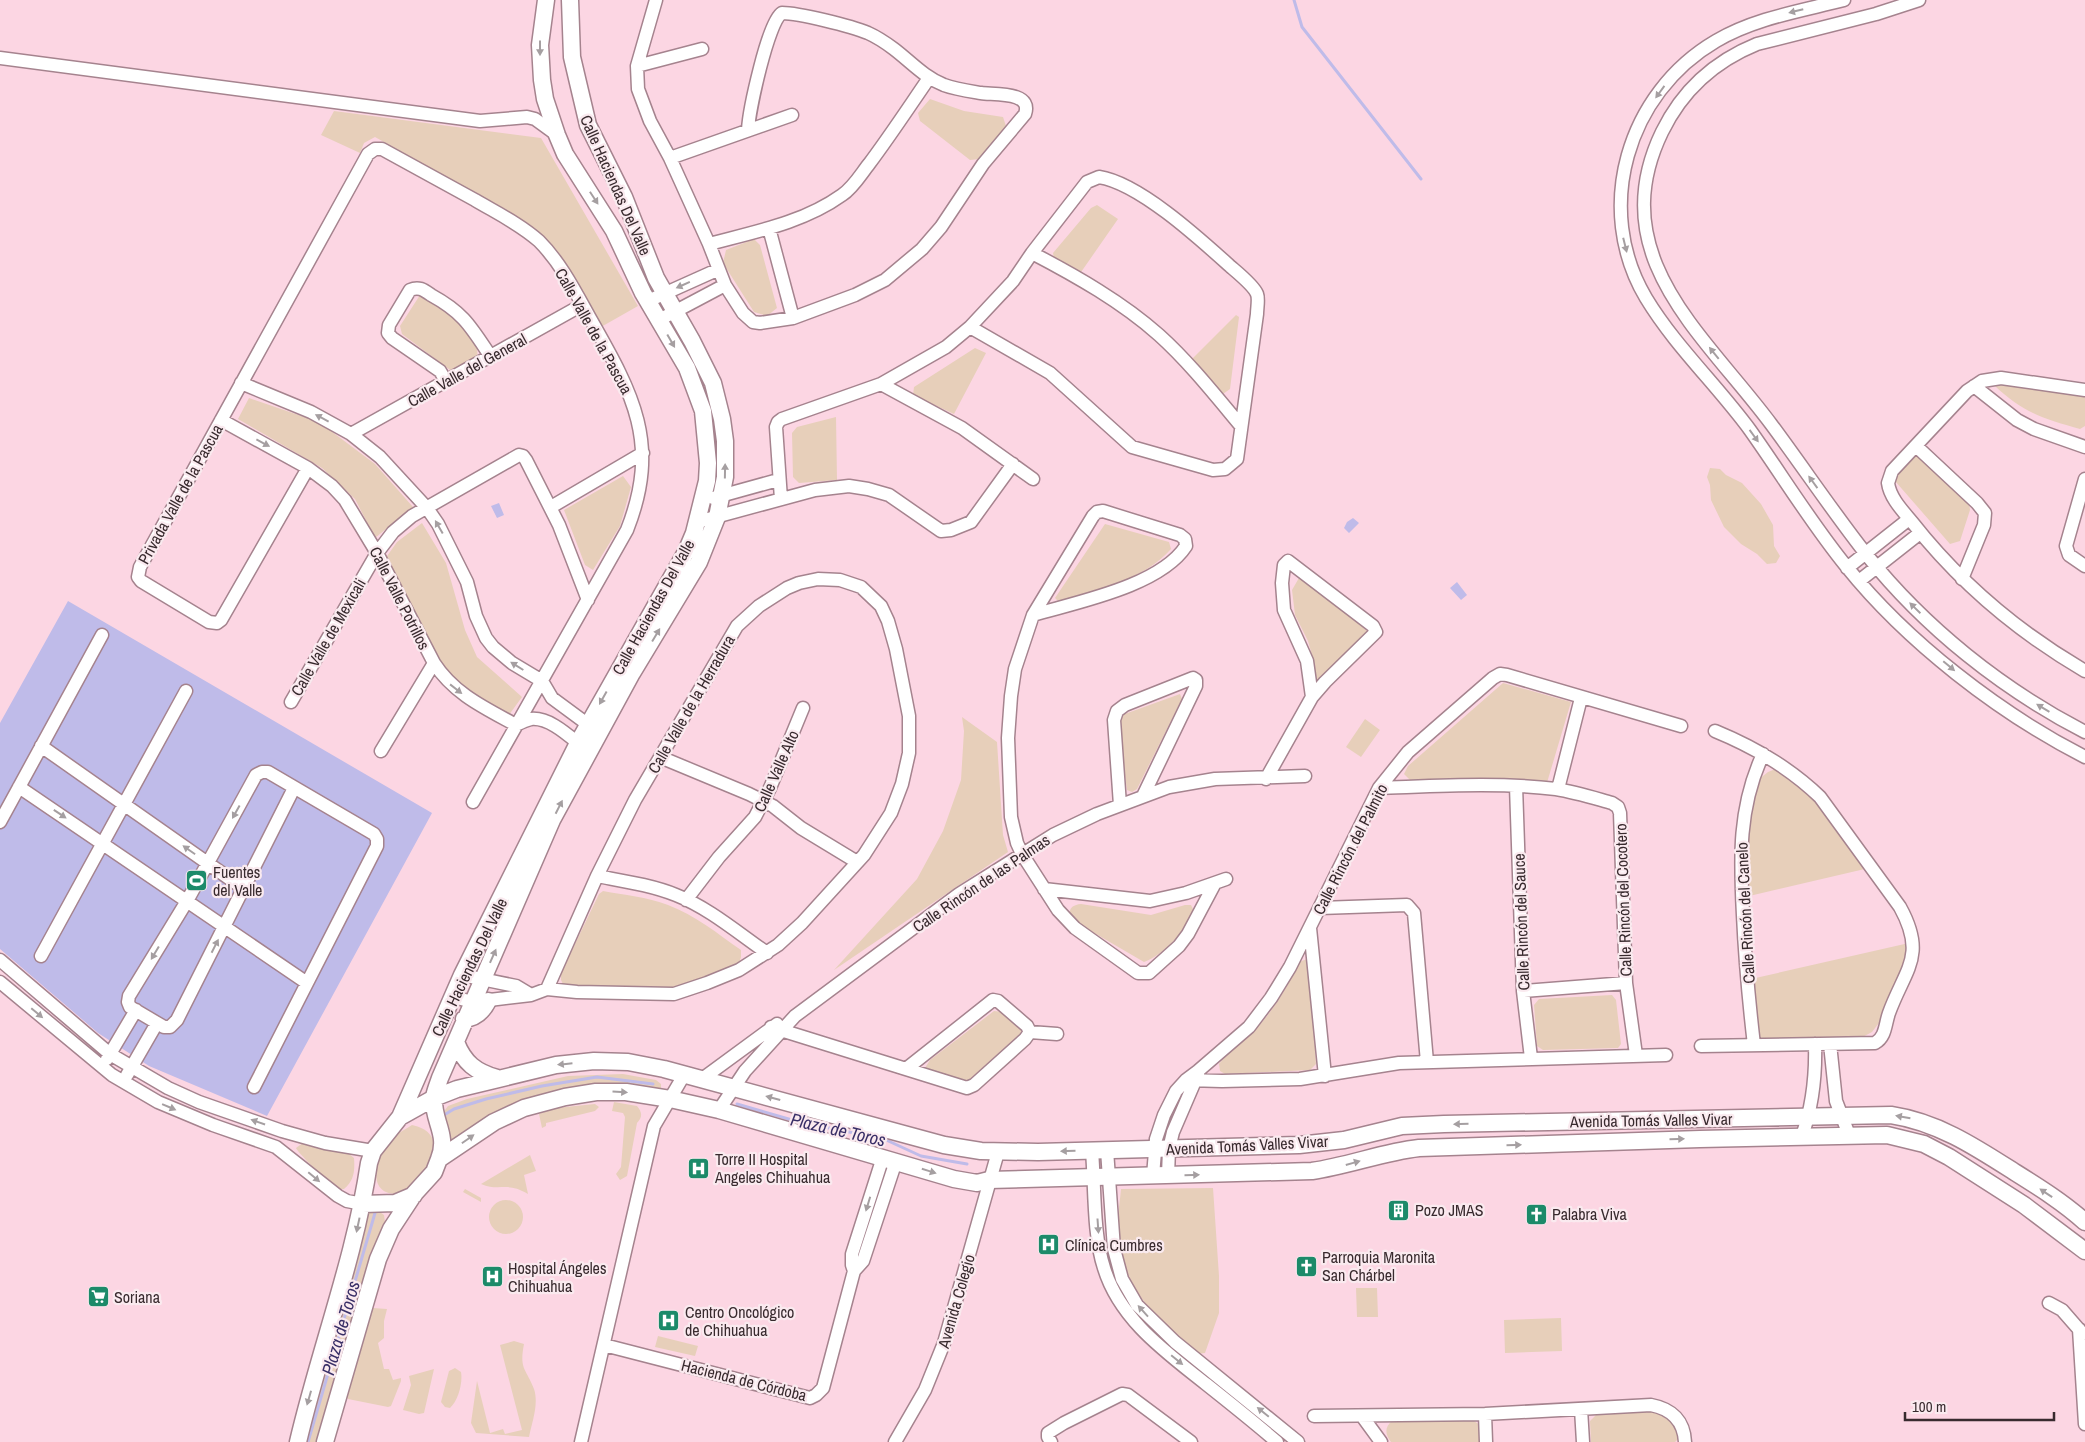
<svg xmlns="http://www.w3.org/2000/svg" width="2085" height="1442" viewBox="0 0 2085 1442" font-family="'Archivo Narrow',sans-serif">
  <rect width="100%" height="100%" fill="#fcd6e3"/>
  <!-- green -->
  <path fill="#e7cfba" d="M930,99L964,111L1003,117L1006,126L979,159L970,160L920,121L918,113Z
    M334,111L541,138L638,306L601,327L557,258L485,199L375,137L364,143L360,153L321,135Z
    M1097,205L1118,219L1079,275L1054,259L1053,253L1091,208Z
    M754,239L760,245L777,308L767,316L754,312L723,263L726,250Z
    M420,295C440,307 482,329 477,357L461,367L450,370L402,334L400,326Z
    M1236,315L1239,317L1230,389L1223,394L1215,392L1189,362Z
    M975,348L986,353L954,414L913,395L914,387Z
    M1996,381L2085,392V426L2080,429C2043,419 2022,412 1994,385Z
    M249,398L319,422L375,464L413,507L375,538L355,499L322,468L238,419Z
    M836,417L837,480L799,483L793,477L792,433L797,427Z
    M1912,455H1919L1969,502L1970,510L1960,541L1950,544L1895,481V473Z
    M1710,468L1720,469L1726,475L1742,483L1761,504L1773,525L1774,546L1780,556L1776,563L1767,564L1757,554L1741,544L1724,527L1711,500L1710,485L1707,477Z
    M623,476L631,487L620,526L593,570L585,565L564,510Z
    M422,523L446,563L465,630L477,657L522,697L506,719L458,690L437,665L385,559L397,542Z
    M1105,524L1169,542L1171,549C1142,581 1099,589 1059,602L1055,598Z
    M1303,571L1368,632L1316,682L1314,662L1308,641L1295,615L1292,590Z
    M1503,683L1571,702L1546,786L1412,782L1404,774L1408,766Z
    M1180,694L1182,699L1137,789L1132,792L1127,790L1118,725L1122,715Z
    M962,717L997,742L1003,835L1008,852L834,970L917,879L943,831L961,780L964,731Z
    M1365,719L1380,730L1361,757L1346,747Z
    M1778,768L1808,789L1869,868L1745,897L1748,821L1758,780L1768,772Z
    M603,891C624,895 647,897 668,905C695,915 718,934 741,950V957L738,967L674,988L564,986L561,980V973L599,894Z
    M1081,904L1151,915L1185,905H1191L1193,909C1188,929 1164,955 1144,962L1072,920C1067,910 1071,905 1081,904Z
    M1909,943L1907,960L1879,1023L1872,1032L1859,1039L1761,1040L1756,1032L1751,979Z
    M1307,959L1311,963L1316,1064L1310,1070L1225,1074L1220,1071L1219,1064C1229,1051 1243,1043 1254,1031C1273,1011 1288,987 1299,962Z
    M1612,995L1616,1000L1621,1044L1618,1048L1543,1050L1537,1046L1534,1005L1539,999Z
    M994,1011C1004,1011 1017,1020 1022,1029L1020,1034L970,1079L965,1082L925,1068L930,1060Z
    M623,1074L656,1080L661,1084V1089L657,1093L598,1089L454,1141L447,1138L442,1114L448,1106L467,1099L568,1076Z
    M614,1102L637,1106C642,1112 643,1117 637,1123L627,1176L620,1180L616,1174L621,1167L625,1117L623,1113L612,1111Z
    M595,1104L599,1107L595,1111L546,1123V1126L542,1128L539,1114L556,1108Z
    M412,1125C461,1135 416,1194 396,1194C367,1194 375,1159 387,1143C393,1136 404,1130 412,1125Z
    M304,1142L348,1153L354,1158C355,1171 354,1181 344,1189H334C328,1182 297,1152 296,1148Z
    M530,1155L536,1171L524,1175L528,1194C507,1181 500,1192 481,1184Z
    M1213,1188L1219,1276V1313L1205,1353L1196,1354C1157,1320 1121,1287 1118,1231C1117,1217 1120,1202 1121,1189Z
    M465,1189L481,1198V1202L463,1192Z
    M489 1217a17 17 0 1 1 34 0a17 17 0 1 1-34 0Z
    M377,1210L384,1215L385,1222L369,1258L317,1442H305L366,1212Z
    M1356,1288H1377L1378,1317H1357Z
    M373,1308L387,1309L384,1321V1338L378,1343L384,1369H389L393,1380L401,1378V1381L391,1406L388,1407L348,1399L346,1395Z
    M1561,1318L1562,1351L1505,1353L1504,1320Z
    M658,1336L698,1346L695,1356L655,1347Z
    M514,1341L524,1344C519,1370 526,1368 534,1389C539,1404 532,1422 529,1437L476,1433L471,1423L477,1381L490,1433L503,1429L505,1434L522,1430L500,1345Z
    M455,1368L461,1372C463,1383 458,1401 450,1408L445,1407L441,1402L449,1371Z
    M434,1369L424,1413L419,1414L403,1410L411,1385L409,1376Z
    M1652,1411C1666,1417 1678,1422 1678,1439L1675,1442H1591L1590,1421L1597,1414Z
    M1471,1419L1480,1425L1482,1442H1391C1385,1434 1384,1427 1393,1420Z"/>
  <!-- water -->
  <path fill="#bfbbe9" d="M499,503L504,515L497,518L491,506Z
    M1353,518L1359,523L1349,533L1344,528L1347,522Z
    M1457,582L1467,595L1461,600L1450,588Z
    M68,601L432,813L267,1116L149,1066L98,1033L0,949V723Z"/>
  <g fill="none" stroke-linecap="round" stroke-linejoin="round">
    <!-- stream -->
    <path stroke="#bfbbe9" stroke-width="3" d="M1294,0L1302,27L1421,179
      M737,1104L799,1122L884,1139L921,1156L967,1164
      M444,1115L454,1109L486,1099L542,1086L597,1077L653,1084
      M308,1442L375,1213"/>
    <defs>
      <path id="minor" d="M656,0L637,66L638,89L650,121L670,158L709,244C754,232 803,223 842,195C853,188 861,174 869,164C890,136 909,107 929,78
        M1844,0C1801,11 1755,18 1716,41C1627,93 1593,209 1646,298C1675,346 1717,385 1750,430C1782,475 1811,523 1846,566C1907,642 1999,713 2085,757
        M1919,0L1876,14L1757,44C1715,61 1682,91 1662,132C1602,256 1705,335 1771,424C1803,467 1833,512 1866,554C1925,628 2002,689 2085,732
        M0,58L480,121L527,117L535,119L557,135
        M637,66L702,49
        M670,158L792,115
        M769,228L793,318
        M709,244L725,285L743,313L753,322L760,323L793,318L855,295L885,280L922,249L941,227L983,164L1025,114C1033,91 993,95 981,93C969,91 955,89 944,85C924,77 911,62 894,49C886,43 877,37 868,33C851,26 799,13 782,13C768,21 749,111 748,130
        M1032,253C1076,276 1122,302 1159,335C1189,362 1215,395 1241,426
        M648,301L717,270
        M659,320L725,285
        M446,381L440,371L392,338L388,333L389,325L410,290C419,286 424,290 431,295C464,313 471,327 491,357
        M241,383L311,412L351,434L380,457L427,508L438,524L467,582L476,616L486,638L493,647L512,663L542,681L552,698L594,729
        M881,384L962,428L1033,479
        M1974,386L2017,420L2034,429L2085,447
        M2085,390L2001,378L1982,381L1967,391L1892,471L1888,483C1890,498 1903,511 1912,522C1960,583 2018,632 2085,671
        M221,420L308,468L332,486L345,500L377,553L434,663C454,694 485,708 516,725C520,723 526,720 531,719C550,717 570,737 584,748
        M351,434L582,305
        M1916,446L1977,503L1985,513L1984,525L1962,579
        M308,468L221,620L217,623L209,622L141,581L138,577L140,567L368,154L375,149H382C413,166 444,183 475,200C497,213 520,224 539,241C561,263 576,293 591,320C633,394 661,444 627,530L473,802
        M2085,479L2066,546L2069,555L2085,566
        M713,498L778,480
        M781,499L776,427L778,422L782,419L881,384L946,347L970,327L1013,281L1032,253L1087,182L1099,177C1139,183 1200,239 1231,267C1238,273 1254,286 1257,294C1259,299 1257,308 1257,314L1237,459L1225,469L1213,470L1132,447L1050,373L970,327
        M551,507L643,453
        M697,522L815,490L849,486L868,489L889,495L941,531L951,530L971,522L1013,464
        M1847,568L1909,519
        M1859,581L1920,533
        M1033,615C1077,602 1160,586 1186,546L1185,539L1180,535L1103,511L1097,512L1093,516L1033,615L1015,669L1011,696L1008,738L1011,817L1017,843L1022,854L1058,910L1075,928L1138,973H1149L1179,946L1188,934L1214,885
        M291,702L377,553L393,532L412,516L519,455L523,456L526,460L559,525L588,600
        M41,746L243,888
        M381,751L434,663
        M660,757L749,794L773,806L801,828L857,862
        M1266,779L1312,697L1325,682L1376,632L1373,626L1288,561L1284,565L1282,583L1284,610L1307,661L1312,697
        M1516,786L1523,991L1531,1058
        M19,787L307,983
        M1379,788C1438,786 1497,782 1556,789C1575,792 1594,798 1612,803L1618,807L1620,813L1626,983L1636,1055
        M1558,789L1581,698
        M1120,805L1114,720L1117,711L1125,705L1193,678L1196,680V686L1143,796
        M0,822L102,635
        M597,876C623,881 651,885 676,895C709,908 738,933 767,953
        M1044,889L1150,901L1186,893L1226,879
        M686,900L719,857L755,817L770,788L803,708
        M1320,908L1407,905L1414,913L1427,1062
        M1310,928L1325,1076
        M41,956L186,691
        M0,960L110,1054L168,1088L199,1102L282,1131L325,1143L373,1151
        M462,975L516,986L531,995
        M0,982L112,1075L158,1102L213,1125L276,1147L338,1196L347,1201L363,1204
        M1523,991L1626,983
        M453,997L473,1002L531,995L547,989L577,992L674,994L707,983L739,970L778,945L802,923L864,855L891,813L902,784L909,753V716L896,649L888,621L881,606L861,587L840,580L818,579L799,583L787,588L759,606L737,626L635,800L597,876L547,989
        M771,1027L967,1088L974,1085L1025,1039L1030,1032
        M1030,1032L1057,1034
        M1830,1044L1836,1101L1849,1135
        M1754,1045C1749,1002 1745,959 1743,915C1740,858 1738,808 1763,754
        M1701,1046L1875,1043C1886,1037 1885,1024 1889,1013C1905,969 1927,956 1900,907L1820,797C1789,767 1754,747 1715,731
        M107,1059L136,1010
        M906,1069L993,1000L998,1001L1027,1026L1030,1032
        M127,1075L157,1023
        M702,1079L777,1024
        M1186,1080L1222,1081L1300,1079L1399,1063L1666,1055
        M254,1087L377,846V839L374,834L268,772H262L256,775L187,901L129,996L128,1002L130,1007L164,1027H170L177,1020L294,788
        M719,1110L745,1071L795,1016L959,894L1053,835L1097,814L1169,787L1215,779L1305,776
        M1802,1136C1813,1105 1816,1077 1815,1044
        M1107,1150L1114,1249L1122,1279L1137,1305L1175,1342L1298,1442
        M1092,1151C1095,1187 1093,1235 1104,1268C1120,1320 1166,1352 1206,1384C1230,1403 1254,1422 1277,1442
        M883,1157L852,1254V1265L854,1271L863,1261L896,1161
        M1168,1175L1169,1149L1173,1132L1198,1074
        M1153,1176L1156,1139L1164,1115L1176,1091L1186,1080L1198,1071L1249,1027L1271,998L1290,967L1379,788L1408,752L1493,678L1500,674L1507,675L1681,726
        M2049,1303L2062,1310L2083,1334
        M2079,1329L2085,1424
        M604,1345L810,1398L816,1395L823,1388L854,1271
        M1581,1409L1583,1442
        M1485,1414L1486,1442
        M1314,1416L1485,1414L1651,1405C1672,1409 1684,1421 1685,1442
        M1362,1416L1381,1442
        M581,1442L654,1126L684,1075
        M895,1442L925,1390L944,1343L998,1152
        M1051,1442L1048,1437V1433L1064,1423L1122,1394L1128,1395L1191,1442"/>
      <path id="major" d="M464,1019C476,1018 483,1011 488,1001
        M456,1042C464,1063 476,1072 497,1078
        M400,1117L434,1098L457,1089L556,1065L594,1061L628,1062L664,1069L944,1145L981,1151L1038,1152L1299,1145L1344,1140L1402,1126L1444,1124L1891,1115C1937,1122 1974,1146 2013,1171C2037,1186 2063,1202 2085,1222
        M439,1159C449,1134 432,1121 434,1097C435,1091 438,1084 440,1078L552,820L632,673L699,562L717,517L725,477V441L722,419L713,383L692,341L656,278L624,197L588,125L572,57L570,0
        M363,1204L395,1203L414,1195
        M298,1442C320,1348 355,1258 369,1163L373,1151L400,1117L462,975L578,743L686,552L694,533L707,481L708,463L703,411L687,368L643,293L614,231L565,154L557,135L545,99L542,80L540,45L546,0
        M325,1442L378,1259L391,1229L414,1194L434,1172L439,1159L494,1122L524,1108L565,1097L596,1092H626L670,1099L719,1110L954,1179L977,1183L989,1180L1312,1171C1348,1166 1383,1152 1419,1148L1700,1139L1887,1135L1924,1144L1949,1157L2024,1205L2085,1251"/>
    </defs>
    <!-- minor casing -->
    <use href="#minor" stroke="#a5838e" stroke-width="15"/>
    <!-- major casing -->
    <use href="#major" stroke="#a5838e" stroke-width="19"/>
    <!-- minor -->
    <use href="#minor" stroke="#fff" stroke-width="12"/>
    <!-- major -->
    <use href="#major" stroke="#fff" stroke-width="16"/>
  </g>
  <!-- one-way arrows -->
  <defs><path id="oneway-solid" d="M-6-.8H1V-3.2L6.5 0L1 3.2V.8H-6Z" transform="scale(1.25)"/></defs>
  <g fill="#a59fa1">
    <use href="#oneway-solid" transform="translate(1796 11) rotate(166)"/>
    <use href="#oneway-solid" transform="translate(540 48) rotate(90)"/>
    <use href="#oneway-solid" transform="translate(1660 92) rotate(126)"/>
    <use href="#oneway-solid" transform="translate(594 198) rotate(57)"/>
    <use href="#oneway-solid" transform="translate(1625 245) rotate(76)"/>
    <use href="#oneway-solid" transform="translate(683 285) rotate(156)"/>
    <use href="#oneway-solid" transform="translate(671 341) rotate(60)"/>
    <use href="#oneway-solid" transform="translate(1714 353) rotate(-129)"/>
    <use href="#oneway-solid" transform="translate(322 418) rotate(-152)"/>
    <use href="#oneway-solid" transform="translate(1754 436) rotate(54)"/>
    <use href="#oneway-solid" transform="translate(263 443) rotate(28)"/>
    <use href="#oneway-solid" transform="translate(725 471) rotate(-89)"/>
    <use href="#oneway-solid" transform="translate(1813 482) rotate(-126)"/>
    <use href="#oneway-solid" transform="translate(439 527) rotate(-120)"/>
    <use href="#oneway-solid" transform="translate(1915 608) rotate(-136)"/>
    <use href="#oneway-solid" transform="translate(656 635) rotate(-59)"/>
    <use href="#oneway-solid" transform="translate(517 666) rotate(-148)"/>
    <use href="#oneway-solid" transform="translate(1949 666) rotate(40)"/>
    <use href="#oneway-solid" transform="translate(456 689) rotate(38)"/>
    <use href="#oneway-solid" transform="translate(603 698) rotate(119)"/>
    <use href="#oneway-solid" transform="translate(2043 708) rotate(-149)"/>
    <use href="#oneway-solid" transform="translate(559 807) rotate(-63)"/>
    <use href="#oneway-solid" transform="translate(236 812) rotate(119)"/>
    <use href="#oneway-solid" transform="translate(60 814) rotate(34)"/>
    <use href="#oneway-solid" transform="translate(189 850) rotate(-145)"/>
    <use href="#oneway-solid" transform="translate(215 946) rotate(-63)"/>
    <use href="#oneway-solid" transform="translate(155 953) rotate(121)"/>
    <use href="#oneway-solid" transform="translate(493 956) rotate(-66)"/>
    <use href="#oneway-solid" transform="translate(37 1013) rotate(40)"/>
    <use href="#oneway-solid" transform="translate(565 1064) rotate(174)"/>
    <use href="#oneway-solid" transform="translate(620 1092) rotate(3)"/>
    <use href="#oneway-solid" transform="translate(773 1098) rotate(-165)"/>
    <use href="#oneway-solid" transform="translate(169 1107) rotate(23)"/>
    <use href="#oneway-solid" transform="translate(1903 1117) rotate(-170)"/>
    <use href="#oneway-solid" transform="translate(258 1122) rotate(-161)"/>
    <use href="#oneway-solid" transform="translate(1461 1124) rotate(179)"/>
    <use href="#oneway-solid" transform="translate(468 1139) rotate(-35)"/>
    <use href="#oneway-solid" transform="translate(1677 1139) rotate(-2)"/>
    <use href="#oneway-solid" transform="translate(1514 1145) rotate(-2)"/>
    <use href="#oneway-solid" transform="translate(1068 1151) rotate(178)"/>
    <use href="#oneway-solid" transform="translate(1353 1163) rotate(-16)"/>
    <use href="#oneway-solid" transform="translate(929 1171) rotate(17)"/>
    <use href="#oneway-solid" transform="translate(1192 1175) rotate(-2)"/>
    <use href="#oneway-solid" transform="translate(314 1177) rotate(40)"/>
    <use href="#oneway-solid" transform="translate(2046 1193) rotate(-146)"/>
    <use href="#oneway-solid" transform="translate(868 1204) rotate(107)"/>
    <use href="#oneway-solid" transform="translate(358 1225) rotate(102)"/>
    <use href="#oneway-solid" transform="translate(1098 1226) rotate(86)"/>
    <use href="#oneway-solid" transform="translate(1143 1311) rotate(-132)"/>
    <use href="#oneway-solid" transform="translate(1177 1360) rotate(39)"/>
    <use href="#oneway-solid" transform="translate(309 1398) rotate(106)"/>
    <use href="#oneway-solid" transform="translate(1263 1412) rotate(-141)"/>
  </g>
  <!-- icons -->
  <defs>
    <symbol id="stadium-square" viewBox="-11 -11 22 22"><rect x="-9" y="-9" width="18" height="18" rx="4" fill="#1c8a69" stroke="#faeaef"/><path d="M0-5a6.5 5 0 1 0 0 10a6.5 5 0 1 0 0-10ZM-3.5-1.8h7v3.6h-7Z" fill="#fff"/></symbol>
    <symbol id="hospital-square" viewBox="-11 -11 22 22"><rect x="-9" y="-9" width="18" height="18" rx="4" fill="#1c8a69" stroke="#faeaef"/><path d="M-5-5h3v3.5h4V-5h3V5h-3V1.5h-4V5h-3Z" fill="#fff"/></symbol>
    <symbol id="building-square" viewBox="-11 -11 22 22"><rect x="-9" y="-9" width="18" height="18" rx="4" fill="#1c8a69" stroke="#faeaef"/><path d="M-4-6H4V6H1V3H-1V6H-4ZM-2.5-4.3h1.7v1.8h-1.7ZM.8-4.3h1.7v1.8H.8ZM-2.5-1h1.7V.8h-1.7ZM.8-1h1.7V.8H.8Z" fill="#fff"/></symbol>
    <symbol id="church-square" viewBox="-11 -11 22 22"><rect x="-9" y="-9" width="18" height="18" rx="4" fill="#1c8a69" stroke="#faeaef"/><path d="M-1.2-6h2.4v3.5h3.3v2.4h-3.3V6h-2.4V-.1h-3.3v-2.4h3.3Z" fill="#fff"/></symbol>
    <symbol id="supermarket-square" viewBox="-11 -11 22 22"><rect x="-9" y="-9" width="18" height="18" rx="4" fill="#1c8a69" stroke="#faeaef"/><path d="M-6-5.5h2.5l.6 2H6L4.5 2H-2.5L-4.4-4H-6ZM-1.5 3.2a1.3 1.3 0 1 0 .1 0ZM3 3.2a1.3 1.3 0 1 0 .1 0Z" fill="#fff"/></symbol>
  </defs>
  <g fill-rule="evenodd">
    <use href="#stadium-square" x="184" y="868" width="25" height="25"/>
    <use href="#hospital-square" x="686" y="1156" width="25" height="25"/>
    <use href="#building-square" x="1386" y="1198" width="25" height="25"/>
    <use href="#church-square" x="1524" y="1202" width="25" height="25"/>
    <use href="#hospital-square" x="1036" y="1232" width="25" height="25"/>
    <use href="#church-square" x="1294" y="1254" width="25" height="25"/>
    <use href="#hospital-square" x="480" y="1264" width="25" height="25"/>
    <use href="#supermarket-square" x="86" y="1284" width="25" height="25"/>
    <use href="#hospital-square" x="656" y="1308" width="25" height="25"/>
  </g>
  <g text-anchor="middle" stroke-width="4.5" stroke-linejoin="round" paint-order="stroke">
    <!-- street labels -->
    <g font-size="16" fill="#382a2e" stroke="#faeaef">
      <text transform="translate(616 185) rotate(66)" y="6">Calle Haciendas Del Valle</text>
      <text transform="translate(594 331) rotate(61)" y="6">Calle Valle de la Pascua</text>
      <text transform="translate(467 370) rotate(-29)" y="6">Calle Valle del General</text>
      <text transform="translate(180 494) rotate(-61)" y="6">Privada Valle de la Pascua</text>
      <text transform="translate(400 598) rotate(63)" y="6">Calle Valle Potrillos</text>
      <text transform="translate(653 607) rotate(-61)" y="6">Calle Haciendas Del Valle</text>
      <text transform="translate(328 637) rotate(-60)" y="6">Calle Valle de Mexicali</text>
      <text transform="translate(691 704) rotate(-60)" y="6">Calle Valle de la Herradura</text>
      <text transform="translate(776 771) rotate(-66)" y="6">Calle Valle Alto</text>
      <text transform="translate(1350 849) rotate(-63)" y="6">Calle Rincón del Palmito</text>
      <text transform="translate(981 883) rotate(-34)" y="6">Calle Rincón de las Palmas</text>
      <text transform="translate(1623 900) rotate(-92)" y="6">Calle Rincón del Cocotero</text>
      <text transform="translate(1745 913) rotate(-93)" y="6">Calle Rincón del Canelo</text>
      <text transform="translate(1521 922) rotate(-92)" y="6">Calle Rincón del Sauce</text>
      <text transform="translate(469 967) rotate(-64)" y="6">Calle Haciendas Del Valle</text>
      <text transform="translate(1651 1120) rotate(-1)" y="6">Avenida Tomás Valles Vivar</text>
      <text transform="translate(1247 1145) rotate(-3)" y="6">Avenida Tomás Valles Vivar</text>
      <text transform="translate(956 1301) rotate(-74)" y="6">Avenida Colegio</text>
      <text transform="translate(744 1380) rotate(14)" y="6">Hacienda de Córdoba</text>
    </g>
    <!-- poi labels -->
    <g font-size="16" fill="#382a2e" stroke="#faeaef" text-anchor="start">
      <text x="213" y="878">Fuentes<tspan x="213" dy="18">del Valle</tspan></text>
      <text x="715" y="1165">Torre II Hospital<tspan x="715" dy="18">Angeles Chihuahua</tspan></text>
      <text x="1415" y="1216">Pozo JMAS</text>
      <text x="1552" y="1220">Palabra Viva</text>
      <text x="1065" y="1251">Clínica Cumbres</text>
      <text x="1322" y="1263">Parroquia Maronita<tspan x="1322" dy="18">San Chárbel</tspan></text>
      <text x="508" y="1274">Hospital Ángeles<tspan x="508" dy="18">Chihuahua</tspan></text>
      <text x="114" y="1303">Soriana</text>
      <text x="685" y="1318">Centro Oncológico<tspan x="685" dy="18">de Chihuahua</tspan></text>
    </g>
    <!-- water labels -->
    <g font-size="18" font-style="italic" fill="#392f67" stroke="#faeaef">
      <text transform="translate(838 1130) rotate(13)" y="6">Plaza de Toros</text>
      <text transform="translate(341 1328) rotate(-74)" y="6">Plaza de Toros</text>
    </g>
  </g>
  <!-- scale -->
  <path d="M1905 1412v8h149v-8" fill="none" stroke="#382a2e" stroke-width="2.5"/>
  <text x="1912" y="1412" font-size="15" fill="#382a2e" stroke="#faeaef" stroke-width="4" paint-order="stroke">100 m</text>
</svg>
